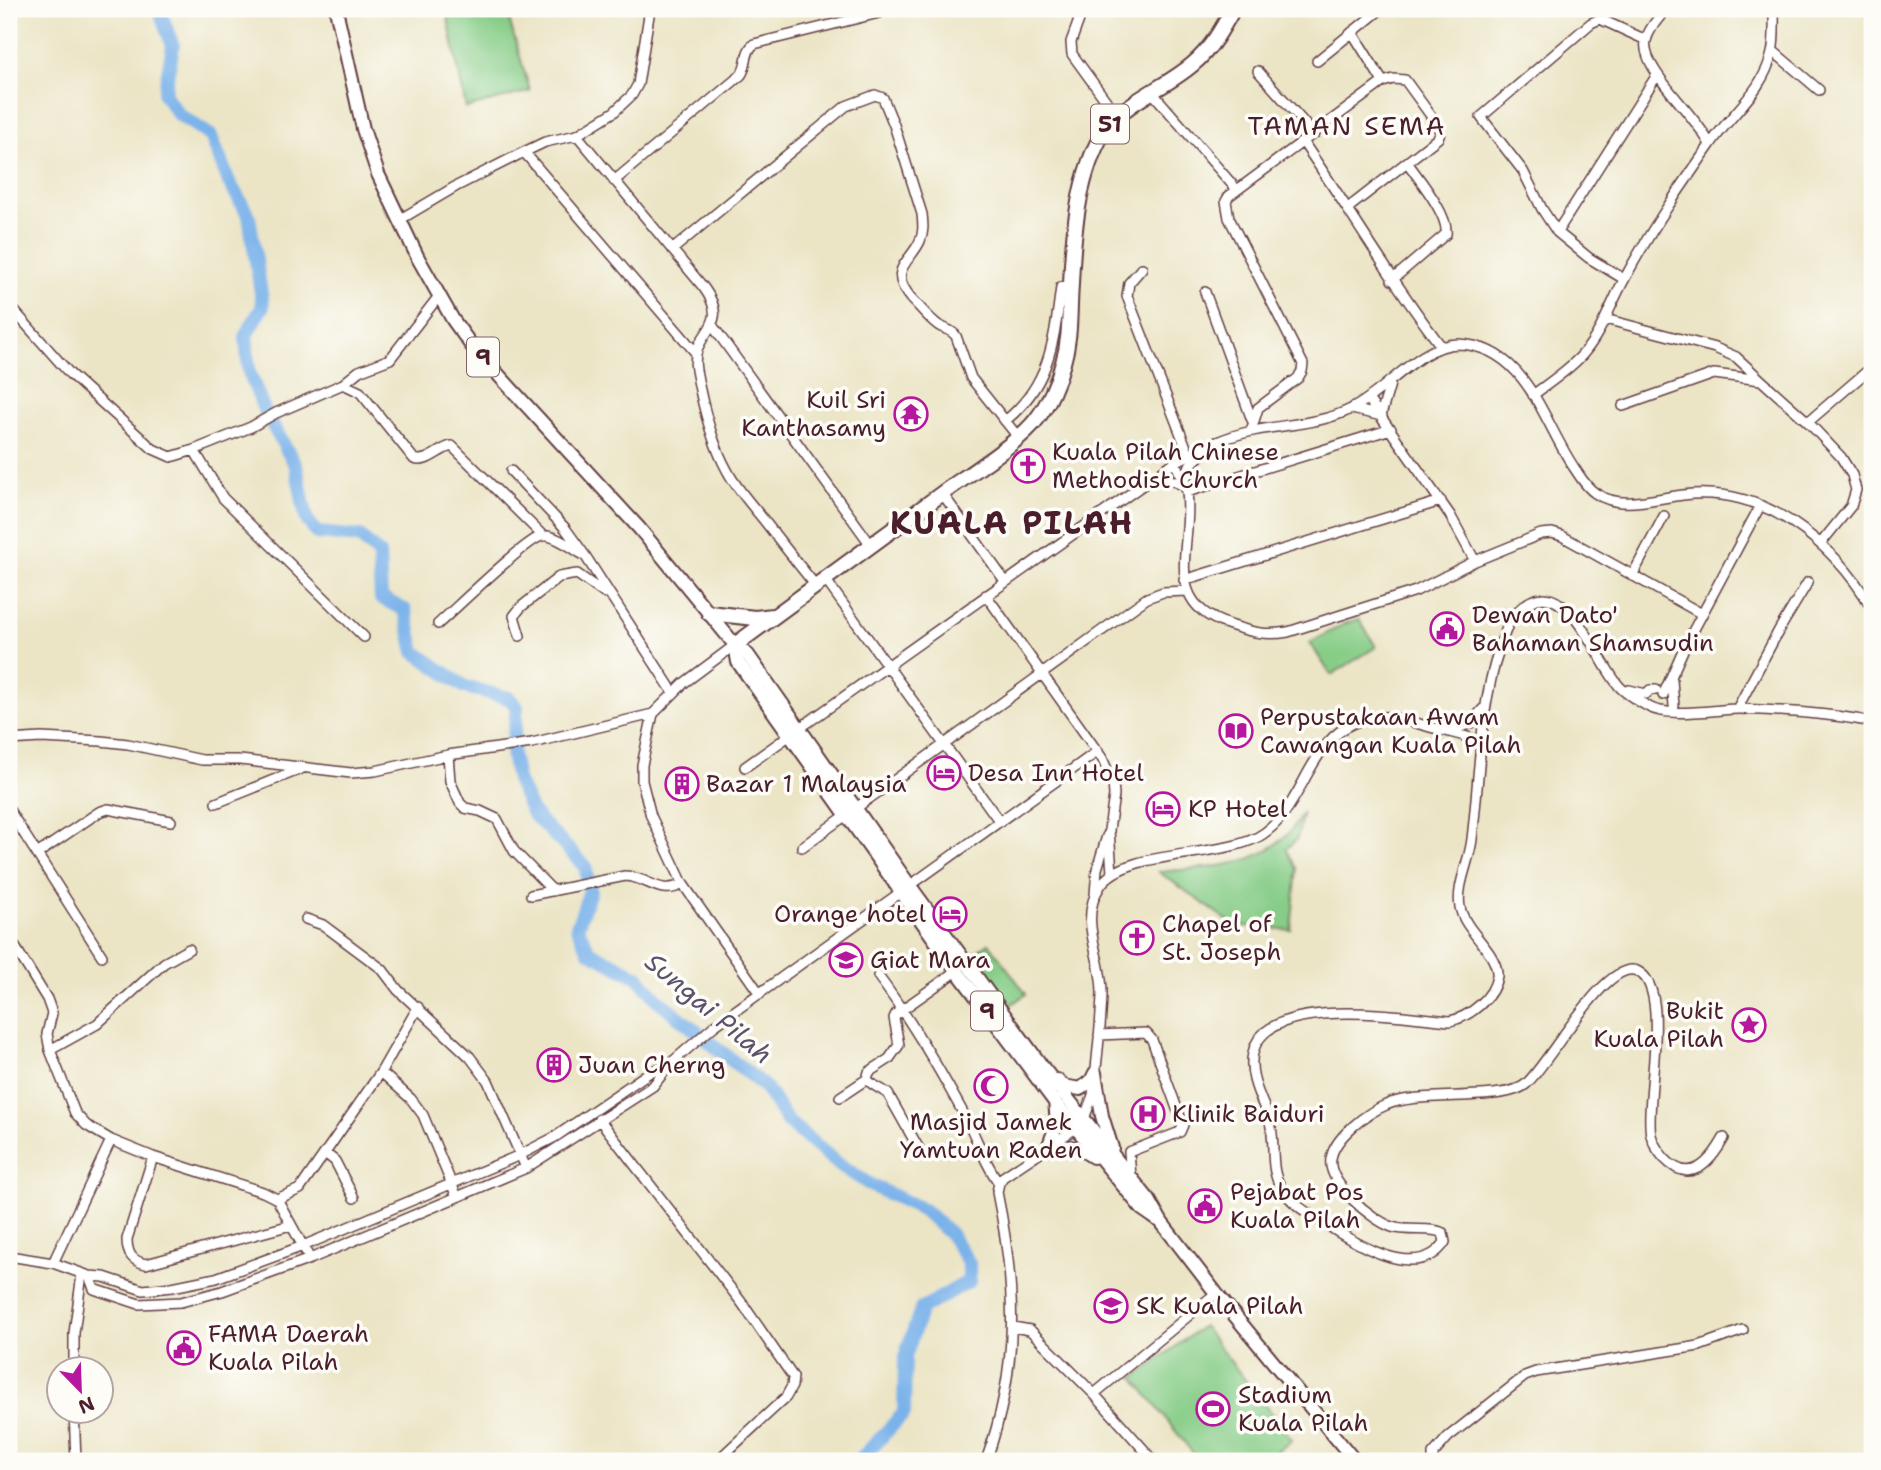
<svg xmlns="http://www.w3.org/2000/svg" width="1881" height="1470" viewBox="0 0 1881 1470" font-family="'Shantell Sans',sans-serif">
  <rect width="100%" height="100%" fill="#fdfcf7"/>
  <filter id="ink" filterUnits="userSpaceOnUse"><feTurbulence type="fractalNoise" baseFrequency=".0143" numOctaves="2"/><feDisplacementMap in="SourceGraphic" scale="14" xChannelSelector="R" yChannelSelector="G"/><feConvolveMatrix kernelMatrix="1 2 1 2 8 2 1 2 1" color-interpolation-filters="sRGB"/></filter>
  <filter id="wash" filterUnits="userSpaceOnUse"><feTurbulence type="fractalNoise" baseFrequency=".00686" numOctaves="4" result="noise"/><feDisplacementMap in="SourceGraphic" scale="28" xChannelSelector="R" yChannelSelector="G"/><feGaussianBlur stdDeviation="1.57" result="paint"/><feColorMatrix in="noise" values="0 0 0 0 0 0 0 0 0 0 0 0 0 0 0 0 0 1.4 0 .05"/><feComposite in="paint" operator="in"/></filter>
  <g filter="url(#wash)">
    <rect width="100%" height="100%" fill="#ebe4c5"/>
    <!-- green -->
    <path fill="#87cd88" stroke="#68765a" stroke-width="2" d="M446,9H506L530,91L466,108Z
      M1359,619L1376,647L1331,675L1310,643L1344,624Z
      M1303,812L1297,839L1286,849L1297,869L1291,930L1234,925L1159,872C1216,866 1273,869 1303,812Z
      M989,943L1026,994L1006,1008L969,957Z
      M1203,1326L1292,1440L1265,1461H1199L1134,1378Z"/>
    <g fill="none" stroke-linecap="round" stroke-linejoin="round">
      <!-- river -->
      <path stroke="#7ab2ea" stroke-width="14" d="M159,9L173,46L164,94L178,114L211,136L229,182L249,216L263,306L246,335L249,372L265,412L296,466L307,520L317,533L360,537L379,554L381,598L405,610L415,652L465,687L509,698L517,707L512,754L517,780L533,814L585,866L590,891L577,927L589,951L638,977L658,1000L766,1088L787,1121L837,1163L872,1186L924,1210L950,1234L969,1263V1281L921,1309L905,1357L904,1413L859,1461"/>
    </g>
  </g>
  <g filter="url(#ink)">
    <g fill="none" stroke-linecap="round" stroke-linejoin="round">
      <defs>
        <path id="minor" d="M1073,9L1079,20L1071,42L1072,54L1117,116
          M1352,32L1383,82
          M1773,51L1819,90
          M1317,61L1381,9
          M1258,71L1314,134
          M1151,91L1237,190
          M577,135L704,288C734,330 689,330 696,370C702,403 711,442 728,472C737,489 751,504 763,519C780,541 798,564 816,586
          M1303,142C1350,210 1391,281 1441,346
          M1710,145C1730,114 1763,92 1772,53C1775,40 1774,23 1774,9
          M524,152L696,353
          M614,181L741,75C748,65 744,52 754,44L879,13
          M399,220L455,187L524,152L545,142L577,135L614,112L632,95L638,84L650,9
          M1557,232L1542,209L1523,171L1481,117L1591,23L1600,19L1646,40
          M672,250L846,106L875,95L883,98L894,125L922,214C923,224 924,232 920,241C910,263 887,269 911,298C919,306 929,319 938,325C945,330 951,329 956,336L971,378L1018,437
          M1142,268L1129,283L1127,296L1189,455
          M1624,279L1589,258L1557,232L1657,75
          M1392,280L1446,234C1449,215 1418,178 1407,162
          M1205,292L1252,420
          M9,305L70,374L153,449L171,457L194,450L251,427L276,413L343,384L360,392L414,459C428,464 439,448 452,446L543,536
          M1605,319L1715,348L1736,357L1761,380
          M712,325L871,545
          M343,384L359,371L390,359L439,296
          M1533,395C1550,382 1569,370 1583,354C1602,332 1611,303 1625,278C1650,231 1680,188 1710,145C1697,115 1640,69 1646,41C1648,29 1659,18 1666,9
          M1369,400L1450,515L1475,561
          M1623,406L1714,374L1761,380L1808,422L1841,457L1852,475L1856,490L1851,506L1821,543
          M1352,409L1382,416
          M1381,415L1390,384
          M1005,421C1050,385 1054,341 1061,287L1071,288
          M1808,422L1872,367
          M1251,431L1258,408L1298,378L1302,371L1303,364L1229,218L1226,201L1229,196L1383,82L1393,79L1405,80L1437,124L1440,132L1438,138L1348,208
          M194,450L223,498L364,637
          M1175,462C1179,472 1185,482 1187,492C1194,546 1159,603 1230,625C1251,632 1266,636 1288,632L1416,591L1475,561L1541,534L1552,533L1562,536L1702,614
          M511,471L565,528L586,557L673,692
          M1150,482L1166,478L1185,486
          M1185,482L1190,465L1205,451
          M1187,492L1391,429
          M942,493L1005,581
          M1632,576L1664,516
          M825,579L1000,822
          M1184,580L1441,501
          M986,595L1102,758L1113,783L1114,795L1109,830L1112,873
          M438,624C454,610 528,538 542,536C554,534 572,548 582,554
          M520,636L514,616L521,607L559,577L577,574L604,593
          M735,645L684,683L653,714L642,765V781L651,816L683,884L760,994
          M1672,680L1674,706
          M1629,690L1646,694L1650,690H1656
          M1663,695L1684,648L1760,506
          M1737,709L1779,630L1808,582
          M1453,730L1471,723L1483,709
          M9,740L41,738L101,741L128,744L202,760H240L351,773L375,771L448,755L532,743L653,714
          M448,755L450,781L460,803L465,808L480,811L497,819L514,851L553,891
          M745,767L1175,462C1199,450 1221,438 1248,432C1282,424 1319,425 1351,409C1385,393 1420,344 1458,344C1527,346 1543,423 1575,469C1581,478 1586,487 1595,493C1621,511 1655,498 1683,495C1764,485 1833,542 1872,608
          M216,803L301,769
          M9,810L102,956
          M9,829L17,823
          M802,847L1147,598L1163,592L1187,591
          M37,854L99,812L108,809L171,821
          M1095,894L1097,869L1107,836
          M531,895L625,876C648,877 660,897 683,884
          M306,919L323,925L382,969L398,990L470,1057L488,1081L526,1168
          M9,937L47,999L52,1013L47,1034L50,1050L75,1113L86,1125L111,1140L153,1157L263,1192L277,1199L310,1259
          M878,976C912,1021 940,1070 967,1120C978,1141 985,1164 999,1183
          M1099,1035L1146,1033L1152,1040L1183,1125L1180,1132L1129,1152L1131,1177
          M50,1050L97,1024L164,963L189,949
          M381,1072L411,1099L423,1115L457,1197
          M840,1097L867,1079
          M599,1119L742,1303L793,1377L792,1386L786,1397L717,1461
          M1724,1138C1710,1163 1690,1186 1664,1158C1658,1151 1653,1144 1651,1135C1644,1101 1673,987 1637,971C1606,958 1548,1065 1526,1084C1505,1103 1419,1090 1386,1105C1367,1113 1334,1137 1331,1159C1327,1183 1372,1220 1392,1227C1407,1232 1433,1227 1443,1233L1445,1242C1419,1282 1358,1245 1330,1227C1312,1216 1292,1205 1281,1187C1268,1167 1277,1141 1269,1119C1261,1098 1248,1076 1253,1053C1265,993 1406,1017 1450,1021C1469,1017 1494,998 1497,976C1499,953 1464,931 1460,907C1456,886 1470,860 1472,839C1481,765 1479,690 1510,620C1561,554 1593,656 1619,686C1626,694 1640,702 1649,707C1667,718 1718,709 1739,709C1783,711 1829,713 1872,722
          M919,1149L888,1094C881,1088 872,1086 867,1079L869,1072L889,1059L899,1045L894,1018L896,1014L957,971
          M325,1153L335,1161L354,1198
          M153,1157L127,1239C127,1254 132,1261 146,1264L291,1225
          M277,1199L300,1189L381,1072L418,1007
          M9,1256L53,1263L89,1276L104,1277L143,1290L172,1287L216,1278L303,1246L520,1155L555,1137L650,1072L670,1064
          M53,1263L111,1140
          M89,1276L94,1289L139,1304L181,1302L222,1291L310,1259L526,1168L653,1086L671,1063L714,1026L1098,751
          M1013,1327L1030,1330L1094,1394L1154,1461
          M74,1368V1333L82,1274
          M1094,1394L1216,1293
          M74,1410L76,1461
          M986,1461C1019,1368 1017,1289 997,1192L999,1183L1003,1177L1076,1128L1084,1119L1093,1095C1097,1061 1101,1027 1102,994C1103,956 1077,922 1100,886C1124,849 1216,859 1258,837C1306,810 1305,739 1361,720C1388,711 1412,723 1438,729C1452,733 1465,735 1478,741
          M1433,1461V1454L1448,1437L1525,1376L1536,1372L1699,1346L1743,1330"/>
        <path id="major" d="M336,9L363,129L378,174L418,258L453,320L471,345L639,528L735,645L748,655L910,886L1044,1069L1149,1200L1162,1223L1216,1293L1355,1461
          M735,645L738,662L957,971L1054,1101L1142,1209L1158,1220
          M1095,1073L1102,1116L1112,1148
          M1057,1080L1064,1086L1080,1089L1091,1081L1095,1073
          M1048,1148C1068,1145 1077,1146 1093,1157
          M1048,1148L1057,1123L1055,1101"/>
        <path id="highway" d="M709,613L755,618L773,616
          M735,645C804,594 874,543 944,492C969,474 1018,443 1036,420C1048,405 1058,382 1063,363C1071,336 1069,312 1071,284C1073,237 1077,183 1099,140C1119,102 1162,91 1193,64C1211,49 1222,29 1233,9"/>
      </defs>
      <!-- minor casing -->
      <use href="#minor" stroke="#623d42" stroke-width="12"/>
      <!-- major casing -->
      <use href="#major" stroke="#623d42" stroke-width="16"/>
      <!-- highway casing -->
      <use href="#highway" stroke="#623d42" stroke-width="18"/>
      <!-- minor -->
      <use href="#minor" stroke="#fff" stroke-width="9"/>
      <!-- major -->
      <use href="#major" stroke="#fff" stroke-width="12"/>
      <!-- highway -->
      <use href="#highway" stroke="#fff" stroke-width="14"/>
    </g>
  </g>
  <!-- icons -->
  <defs>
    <symbol id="temple-ring" viewBox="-11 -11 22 22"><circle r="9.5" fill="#fdfcf7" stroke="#b5179e" stroke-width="1.5"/><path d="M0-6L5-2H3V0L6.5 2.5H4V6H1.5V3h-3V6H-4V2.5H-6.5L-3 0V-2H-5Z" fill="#b5179e"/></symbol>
    <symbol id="church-ring" viewBox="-11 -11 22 22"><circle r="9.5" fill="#fdfcf7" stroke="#b5179e" stroke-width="1.5"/><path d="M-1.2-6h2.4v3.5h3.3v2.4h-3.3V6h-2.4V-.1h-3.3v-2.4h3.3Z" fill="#b5179e"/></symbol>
    <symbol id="civic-ring" viewBox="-11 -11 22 22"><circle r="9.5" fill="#fdfcf7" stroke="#b5179e" stroke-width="1.5"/><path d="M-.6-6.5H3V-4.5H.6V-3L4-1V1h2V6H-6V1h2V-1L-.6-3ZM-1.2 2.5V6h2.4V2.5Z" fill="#b5179e"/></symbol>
    <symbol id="library-ring" viewBox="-11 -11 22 22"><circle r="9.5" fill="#fdfcf7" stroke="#b5179e" stroke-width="1.5"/><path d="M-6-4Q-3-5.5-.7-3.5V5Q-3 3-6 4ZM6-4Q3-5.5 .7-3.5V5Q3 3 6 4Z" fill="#b5179e"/></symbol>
    <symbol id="hotel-ring" viewBox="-11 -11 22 22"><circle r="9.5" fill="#fdfcf7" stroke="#b5179e" stroke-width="1.5"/><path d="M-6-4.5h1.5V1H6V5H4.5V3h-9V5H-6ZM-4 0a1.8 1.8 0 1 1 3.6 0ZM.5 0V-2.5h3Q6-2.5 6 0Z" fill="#b5179e"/></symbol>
    <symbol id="building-ring" viewBox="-11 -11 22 22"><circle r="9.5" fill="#fdfcf7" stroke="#b5179e" stroke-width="1.5"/><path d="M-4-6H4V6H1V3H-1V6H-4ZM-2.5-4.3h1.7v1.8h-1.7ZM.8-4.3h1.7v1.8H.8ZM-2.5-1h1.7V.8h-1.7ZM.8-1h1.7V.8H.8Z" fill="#b5179e"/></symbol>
    <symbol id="university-ring" viewBox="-11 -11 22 22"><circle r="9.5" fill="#fdfcf7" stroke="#b5179e" stroke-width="1.5"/><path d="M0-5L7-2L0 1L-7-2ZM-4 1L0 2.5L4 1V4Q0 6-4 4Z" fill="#b5179e"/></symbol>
    <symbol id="sight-ring" viewBox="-11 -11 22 22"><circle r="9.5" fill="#fdfcf7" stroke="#b5179e" stroke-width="1.5"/><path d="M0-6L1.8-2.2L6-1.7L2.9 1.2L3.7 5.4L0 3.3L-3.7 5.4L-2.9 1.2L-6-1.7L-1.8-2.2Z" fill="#b5179e"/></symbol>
    <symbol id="mosque-ring" viewBox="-11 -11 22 22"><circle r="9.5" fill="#fdfcf7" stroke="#b5179e" stroke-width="1.5"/><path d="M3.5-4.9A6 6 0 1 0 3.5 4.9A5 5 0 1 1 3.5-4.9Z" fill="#b5179e"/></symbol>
    <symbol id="hospital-ring" viewBox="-11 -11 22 22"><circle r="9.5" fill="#fdfcf7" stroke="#b5179e" stroke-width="1.5"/><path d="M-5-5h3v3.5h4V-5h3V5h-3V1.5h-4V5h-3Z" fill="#b5179e"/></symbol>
    <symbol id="school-ring" viewBox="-11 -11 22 22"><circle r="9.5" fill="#fdfcf7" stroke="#b5179e" stroke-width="1.5"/><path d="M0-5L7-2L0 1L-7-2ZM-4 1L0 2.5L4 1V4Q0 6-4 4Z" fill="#b5179e"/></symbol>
    <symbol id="stadium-ring" viewBox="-11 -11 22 22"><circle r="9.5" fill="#fdfcf7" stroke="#b5179e" stroke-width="1.5"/><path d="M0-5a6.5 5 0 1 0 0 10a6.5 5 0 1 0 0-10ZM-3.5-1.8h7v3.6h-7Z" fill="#b5179e"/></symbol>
  </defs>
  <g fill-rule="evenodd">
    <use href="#temple-ring" x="892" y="395" width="38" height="38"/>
    <use href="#church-ring" x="1009" y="447" width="38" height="38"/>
    <use href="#civic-ring" x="1428" y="610" width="38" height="38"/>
    <use href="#library-ring" x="1217" y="712" width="38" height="38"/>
    <use href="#hotel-ring" x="925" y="754" width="38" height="38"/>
    <use href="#building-ring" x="663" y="765" width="38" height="38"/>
    <use href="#hotel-ring" x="1144" y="790" width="38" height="38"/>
    <use href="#hotel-ring" x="931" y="895" width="38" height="38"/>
    <use href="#church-ring" x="1118" y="919" width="38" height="38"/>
    <use href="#university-ring" x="827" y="941" width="38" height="38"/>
    <use href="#sight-ring" x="1730" y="1006" width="38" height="38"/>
    <use href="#building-ring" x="535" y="1046" width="38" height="38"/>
    <use href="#mosque-ring" x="972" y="1067" width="38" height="38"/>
    <use href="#hospital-ring" x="1129" y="1095" width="38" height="38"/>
    <use href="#civic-ring" x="1186" y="1187" width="38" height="38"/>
    <use href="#school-ring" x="1092" y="1287" width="38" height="38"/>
    <use href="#civic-ring" x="165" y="1329" width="38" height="38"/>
    <use href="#stadium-ring" x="1194" y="1390" width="38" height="38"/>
  </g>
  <g text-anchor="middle" stroke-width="7" stroke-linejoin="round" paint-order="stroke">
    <!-- shield labels -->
    <g fill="#fdfcf7" stroke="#806168" stroke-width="2">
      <rect x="1091" y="104.5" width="38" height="39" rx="5"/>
      <rect x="467" y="337.5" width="32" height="39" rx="5"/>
      <rect x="971" y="991.5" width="32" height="39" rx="5"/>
    </g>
    <g font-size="23" font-weight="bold" fill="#4a1f2b">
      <text x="1110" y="132">51</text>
      <text x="483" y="365">9</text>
      <text x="987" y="1019">9</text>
    </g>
    <!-- poi labels -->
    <g font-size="24" fill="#4a1f2b" stroke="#fdfcf7" text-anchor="start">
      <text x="886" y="408" text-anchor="end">Kuil Sri<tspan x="886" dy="28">Kanthasamy</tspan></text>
      <text x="1052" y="460">Kuala Pilah Chinese<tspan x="1052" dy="28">Methodist Church</tspan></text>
      <text x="1472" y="623">Dewan Dato'<tspan x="1472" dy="28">Bahaman Shamsudin</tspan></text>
      <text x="1260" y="725">Perpustakaan Awam<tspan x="1260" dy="28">Cawangan Kuala Pilah</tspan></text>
      <text x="968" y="781">Desa Inn Hotel</text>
      <text x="706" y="792">Bazar 1 Malaysia</text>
      <text x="1188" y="817">KP Hotel</text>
      <text x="926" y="922" text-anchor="end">Orange hotel</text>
      <text x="1162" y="932">Chapel of<tspan x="1162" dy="28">St. Joseph</tspan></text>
      <text x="870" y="968">Giat Mara</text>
      <text x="1724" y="1019" text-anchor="end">Bukit<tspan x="1724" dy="28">Kuala Pilah</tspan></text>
      <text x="578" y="1073">Juan Cherng</text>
      <text x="1172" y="1122">Klinik Baiduri</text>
      <text x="991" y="1130" text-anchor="middle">Masjid Jamek<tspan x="991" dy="28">Yamtuan Raden</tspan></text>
      <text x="1230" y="1200">Pejabat Pos<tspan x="1230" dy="28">Kuala Pilah</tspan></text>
      <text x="1136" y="1314">SK Kuala Pilah</text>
      <text x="208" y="1342">FAMA Daerah<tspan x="208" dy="28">Kuala Pilah</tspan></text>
      <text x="1238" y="1403">Stadium<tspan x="1238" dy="28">Kuala Pilah</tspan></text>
    </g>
    <!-- neighbourhood labels -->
    <g font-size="26" letter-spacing="2" fill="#4a1f2b" stroke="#fdfcf7">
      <text x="1347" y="135">TAMAN SEMA</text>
    </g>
    <!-- water labels -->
    <g font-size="26" font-style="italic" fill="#5b526e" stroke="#fdfcf7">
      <text transform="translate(709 1008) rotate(40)" y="9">Sungai Pilah</text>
    </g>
    <!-- district labels -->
    <g font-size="32" font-weight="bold" letter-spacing="2" fill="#4a1f2b" stroke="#fdfcf7">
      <text x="1012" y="534">KUALA PILAH</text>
    </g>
  </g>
  <!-- margin -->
  <rect width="1881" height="1470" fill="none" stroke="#fdfcf7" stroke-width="35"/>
  <!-- north arrow -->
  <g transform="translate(80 1390) rotate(157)"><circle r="33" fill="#fdfcf7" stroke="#b5a4a5" stroke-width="2"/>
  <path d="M0-5L12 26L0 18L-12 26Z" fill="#b5179e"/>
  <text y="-10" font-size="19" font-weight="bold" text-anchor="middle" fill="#4a1f2b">N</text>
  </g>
</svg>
